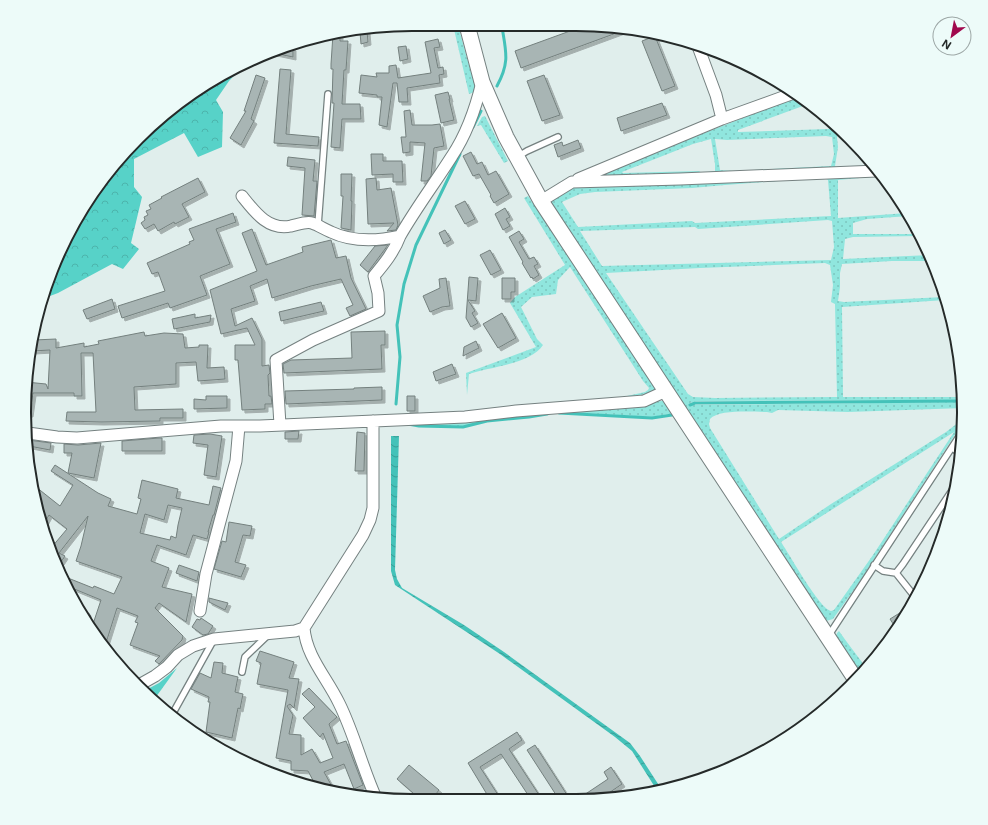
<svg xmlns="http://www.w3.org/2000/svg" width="988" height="825" viewBox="0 0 988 825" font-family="Inter,sans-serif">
  <defs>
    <pattern id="grass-dots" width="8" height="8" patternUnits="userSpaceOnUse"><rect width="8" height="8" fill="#90e6de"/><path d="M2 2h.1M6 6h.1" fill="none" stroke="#7cc5be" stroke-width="1.8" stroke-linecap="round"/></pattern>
    <pattern id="forest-crowns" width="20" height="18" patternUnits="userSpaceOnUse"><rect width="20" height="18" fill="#57d2c8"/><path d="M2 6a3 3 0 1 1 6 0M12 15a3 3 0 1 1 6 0" fill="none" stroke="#4cb4ac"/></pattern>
    <pattern id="water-waves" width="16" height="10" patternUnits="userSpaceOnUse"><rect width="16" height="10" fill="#44c2b9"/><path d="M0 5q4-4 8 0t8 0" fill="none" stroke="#399e96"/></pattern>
    <filter id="shadow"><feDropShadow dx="3" dy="3" stdDeviation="0" flood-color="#0004"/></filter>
  </defs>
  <rect width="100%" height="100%" fill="#e0eeec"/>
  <!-- grass -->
  <path fill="url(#grass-dots)" fill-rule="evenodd" d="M453,25H458L466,55L477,91L469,94Z
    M799,96L811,103L738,130V132L828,129L832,128L833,123L845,134L838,135L837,137L838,147L835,166L837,168L601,177L603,174L617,167ZM826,136L832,137L834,154L831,166L734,171L720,170L715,139L727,140ZM711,139L715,164V171L702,173L699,171L623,173L622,172L693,144Z
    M485,116L508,161L504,163L481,125L477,126L482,117Z
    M879,173L882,176L838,180V218L907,213L909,216L867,219L853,223V234H918L920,236L853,237L845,239L843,259L930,255L933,261H892L842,264L840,273V287L838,301L844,302L944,297L945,300L842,307L843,397H963V400L696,401L690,403L689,405L963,402L964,408L848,412L778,410L772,413L767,412C754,412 719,409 710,419L709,424L710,428L779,539L831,504L946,432L963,419L960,427L858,584L833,619L826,621L552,204V201L571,187ZM804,179H826L828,180L831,216L695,223L692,221L578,227L562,202L580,194L595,192L692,188L725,185ZM828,220L832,221L834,247L831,260L602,266L580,231L695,227L698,229ZM825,263L830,265L833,285L831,302L835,304L837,397L715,398L693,397L688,394L606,273L700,268ZM954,432L873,555L834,610L831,611C819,608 790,555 781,542Z
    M528,196L656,386L657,389C645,396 632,396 618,398L645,392L648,390L649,388L643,381L570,267L558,280L556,294L532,297L521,307L537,339L543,345C531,364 489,367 469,374L467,395L466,373L536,347L510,303L515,297L565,265L524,198Z
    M662,401H664L674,413L652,417L567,412L550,413L529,416L487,421L463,426H419L404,423Z
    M839,631C848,644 857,655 866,668L860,675L836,636L837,633Z"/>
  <!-- forest -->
  <path fill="url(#forest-crowns)" d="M244,65L229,81L216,100L223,112L222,147L198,157L184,133L134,159V187L142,197L131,243L139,249L123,269L112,264L58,293L42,299L45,287L89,197L138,138L218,76Z
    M177,668L153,701L144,691L159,683Z"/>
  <!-- water -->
  <path fill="url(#water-waves)" d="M391,436H399L395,570L397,579L402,588L464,625L504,652L630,743L640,756L662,790L658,792L632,751L615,737L500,654L395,585L391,571Z"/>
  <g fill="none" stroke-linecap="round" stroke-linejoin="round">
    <!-- stream -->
    <path stroke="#44c2b9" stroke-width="3" d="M497,86C510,62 506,52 502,27
      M473,127L481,111
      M396,404L400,357L397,325L404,284L416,245L460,154
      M690,405L695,403L963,401
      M559,413L652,418L672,415
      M408,424L419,426L463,427L487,421L529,417L547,414"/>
  </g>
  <!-- building -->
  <path fill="#a8b5b4" stroke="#74807e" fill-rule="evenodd" filter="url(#shadow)" d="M581,27H626L630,28L521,68L515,51Z
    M367,31L368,42L361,44L360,32Z
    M333,34H340V41H348L346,70H344L342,104H360L361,119H342L340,148L331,147L334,103H332L333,69H331V64Z
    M655,36L675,86L662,91L642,41Z
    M438,39L440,47L434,48L438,68L443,67L444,74L439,75L440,83L407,88L408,102H399L397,83H393L387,127L379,125L382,97H377V95L359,93L361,75L377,77L376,73H389V66L396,65L398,78L431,73L425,42Z
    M406,46L408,59L400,61L398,47Z
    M289,47L293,48V57L274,53Z
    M280,69L291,70L286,134L319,137L318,146L274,143Z
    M256,75L265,78L251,119L254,121L241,145L230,138L246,111H244Z
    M544,75L560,115L542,121L527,81Z
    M448,92L450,99H449L454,120L441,123L435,95Z
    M662,103L667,115L621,131L617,118Z
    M410,110L412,125H432L440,124L444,146L434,148L431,176L427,181H421L425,143L410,142V152L403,153L401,137H406L404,111Z
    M578,140L581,148L558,157L554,145L562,142L563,146Z
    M471,152L477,164L482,162L488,175L496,171L509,194L494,203L490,196L491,195L479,174L473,176L463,156Z
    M371,154H383V161H402L403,182H393V174L372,175Z
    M288,157L315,160L313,181H317L314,216L302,215L305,168L287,166Z
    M341,174H352L351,201H352L351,230L341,228L343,196H341Z
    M198,178L205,192L182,204L189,217L175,224L174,222L158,231L154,224L145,229L141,223L145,220L144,217L148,215L146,211L151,209L149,205L162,198L161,197Z
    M376,178L377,190L391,188L398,225L396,230L387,231L394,223L368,224L366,179Z
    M465,201L475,219L465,224L455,206Z
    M505,208L510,217L506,219L510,226L503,230L495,214Z
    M233,213L236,222L216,229L230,264L200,276L207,295L170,308L168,303L122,318L118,306L165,291L158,272L152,274L147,263L190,244L189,242L194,240L189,229Z
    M252,229L266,265L303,252L302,247L331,240L336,258L346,256L351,278L366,309L350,316L346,308L353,305L341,279L311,286L272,298L267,279L250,286L255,301L231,309L235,326L252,318L262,339V366L269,365L270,373L268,375L269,396H271L272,404H265V409L242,410L238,360H235V345H255L247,328L221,334L210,290L257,271L242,233Z
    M445,230L451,240L444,244L439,233Z
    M519,231L524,239L519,242L529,259L534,257L538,264L534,266L539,275L533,279L532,277L531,278L522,263L523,262L509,237Z
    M388,245L368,272L360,265L375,246Z
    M490,250L501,270L491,275L480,255Z
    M469,277L478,278L476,301L468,300L475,311L472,313L478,323L471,327L466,318Z
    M446,278L450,306L442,307L430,312L423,296L440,288L439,279Z
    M502,278H515V292H511V299H502Z
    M112,299L115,309L87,319L83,310Z
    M321,302L324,311L281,321L279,312Z
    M502,313L516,338L498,348L483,324Z
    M195,314V318L211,315L210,322L174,329L172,319Z
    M385,331V345H381L382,369L284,373L283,364L291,360L352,358L351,332Z
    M144,332L145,336L164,333L183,334L185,348L199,347V345H208L207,368L224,367L225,379L198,381L196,362L176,363V384L134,387L135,410L183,409V418H160V421L101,422L66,421L67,412H96L93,353H81L82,396H74V393H33L30,414H27L25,387L26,382L46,384L48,389L50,350L32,351L34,340L56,339V348L84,343V347L99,344L98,341Z
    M476,341L479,348L463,356L464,347Z
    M452,364L456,374L436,381L433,372Z
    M382,387V400L286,404L285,391L354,389V388Z
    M206,396H227V408L194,409V399L206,400Z
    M407,396H415V411H407Z
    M299,431L298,439H285V432Z
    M357,432L365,433L364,471H355Z
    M210,434L222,436L216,477L204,475L208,445L193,443L194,435Z
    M159,438H162V451H122V441Z
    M28,440L51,443L50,450L29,446Z
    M101,443L94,478L68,473L72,453H64V444L78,445Z
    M55,465L98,493L111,499L108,506L137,514L141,499L138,498L142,480L178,489L176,498L209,505L213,486L221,488L214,515H213L208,532H209L207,539L193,535L186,555L157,545L151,561L169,568L162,587L192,594L186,622L159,603L155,608L183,636L182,640L159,664L155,661L160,656L130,645L138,623L135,622L138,616L117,608L105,646L91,630L101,600L67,586L66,584L68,578L93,588L94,586L114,594L122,577L76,561L81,546L88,516L59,553L65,556L61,562L55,559L53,560L49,547L51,548L67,529L49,515L43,526L31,488V483L60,506L73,485L51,471ZM168,505L182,508L178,525L176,538L171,536L170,540L140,533L145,514L164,520Z
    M229,522L252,526L250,536L243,535L235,562L246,565L241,577L214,569L222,541L226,542Z
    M179,565L199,572L197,581L176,573Z
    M209,598L228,603L225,610L209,602Z
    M911,606L899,628L897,630L890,619Z
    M201,618L213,626L208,634L203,635L192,627L197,619L200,620Z
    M260,651L294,662L289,678L299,679L294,708L290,704L287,706L293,715L289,734L301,735V755L312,749L320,763L333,758L323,733L320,737L303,718L315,707L302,694L309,688L337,717L329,724L337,744L346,741L363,785L354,789L344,764L324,772L334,790L316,786L308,771L291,770V761L276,758L288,690L257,684L261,663L256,661Z
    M214,662L223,663L222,673L238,677L235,692L243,694L240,709L238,708L232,738L206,732L210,702H208L209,697L191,689L200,673L211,678Z
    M517,732L522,740L509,749L543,801H532L501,754L480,767L502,801H491L468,763Z
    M535,745L571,801H560L527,750Z
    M409,765L439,790L436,794L443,800H421L397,779Z
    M611,767L622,784L600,799L575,801L608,779L604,772Z"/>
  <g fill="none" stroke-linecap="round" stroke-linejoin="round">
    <defs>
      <path id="service" d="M517,157L527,151L558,137
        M318,225L328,94
        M952,448L960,453
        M874,565L883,571L896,573L903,564L957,483
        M896,573L915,597
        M829,635L962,432
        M242,672L245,657L268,635
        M173,717V713L213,641"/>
      <path id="minor" d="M699,49L716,95L722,119
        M578,179L722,119L794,93
        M242,196C254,211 268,231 291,226C297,225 306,221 312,223C318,225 324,229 331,232C352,242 378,241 400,236C416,208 435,183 452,156C466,135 476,107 482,82
        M541,201L572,182L680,179L877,171
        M373,421V508L370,520L363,535L304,628C306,656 327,678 339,703C354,733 362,767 376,798
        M280,425L276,360L313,340L379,311L378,293L374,276C384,264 394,252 400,236
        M28,433L57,437L77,438L221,426H260L465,417L516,411L644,401L666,391
        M200,611L206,574L236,461L239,426
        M84,619L85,618
        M139,685L155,676L167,667L178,655L193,646L214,639L295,631L304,628"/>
      <path id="secondary" d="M467,25L482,82L506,137L541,201L856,680"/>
    </defs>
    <!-- service casing -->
    <use href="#service" stroke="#758180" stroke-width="8"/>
    <!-- minor casing -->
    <use href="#minor" stroke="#758180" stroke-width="13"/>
    <!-- secondary casing -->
    <use href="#secondary" stroke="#758180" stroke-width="17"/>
    <!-- service -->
    <use href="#service" stroke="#fff" stroke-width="5.5"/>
    <!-- minor -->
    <use href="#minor" stroke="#fff" stroke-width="11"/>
    <!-- secondary -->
    <use href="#secondary" stroke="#fff" stroke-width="15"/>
  </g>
  <!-- crop -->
  <path d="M0 0H988V825H0ZM412 31H576A381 381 0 0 1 957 412V413A381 381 0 0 1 576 794H412A381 381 0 0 1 31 413V412A381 381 0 0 1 412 31Z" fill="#edfbf9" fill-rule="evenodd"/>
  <path fill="none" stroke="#252a29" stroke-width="2" d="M412 31H576A381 381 0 0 1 957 412V413A381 381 0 0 1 576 794H412A381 381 0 0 1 31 413V412A381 381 0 0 1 412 31Z"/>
  <!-- north arrow -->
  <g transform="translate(952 36) rotate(212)"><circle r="19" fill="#edfbf9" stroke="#9da7a6"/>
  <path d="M0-3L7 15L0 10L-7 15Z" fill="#a0084d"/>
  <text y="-6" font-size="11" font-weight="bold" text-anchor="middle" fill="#252a29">N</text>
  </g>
</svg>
